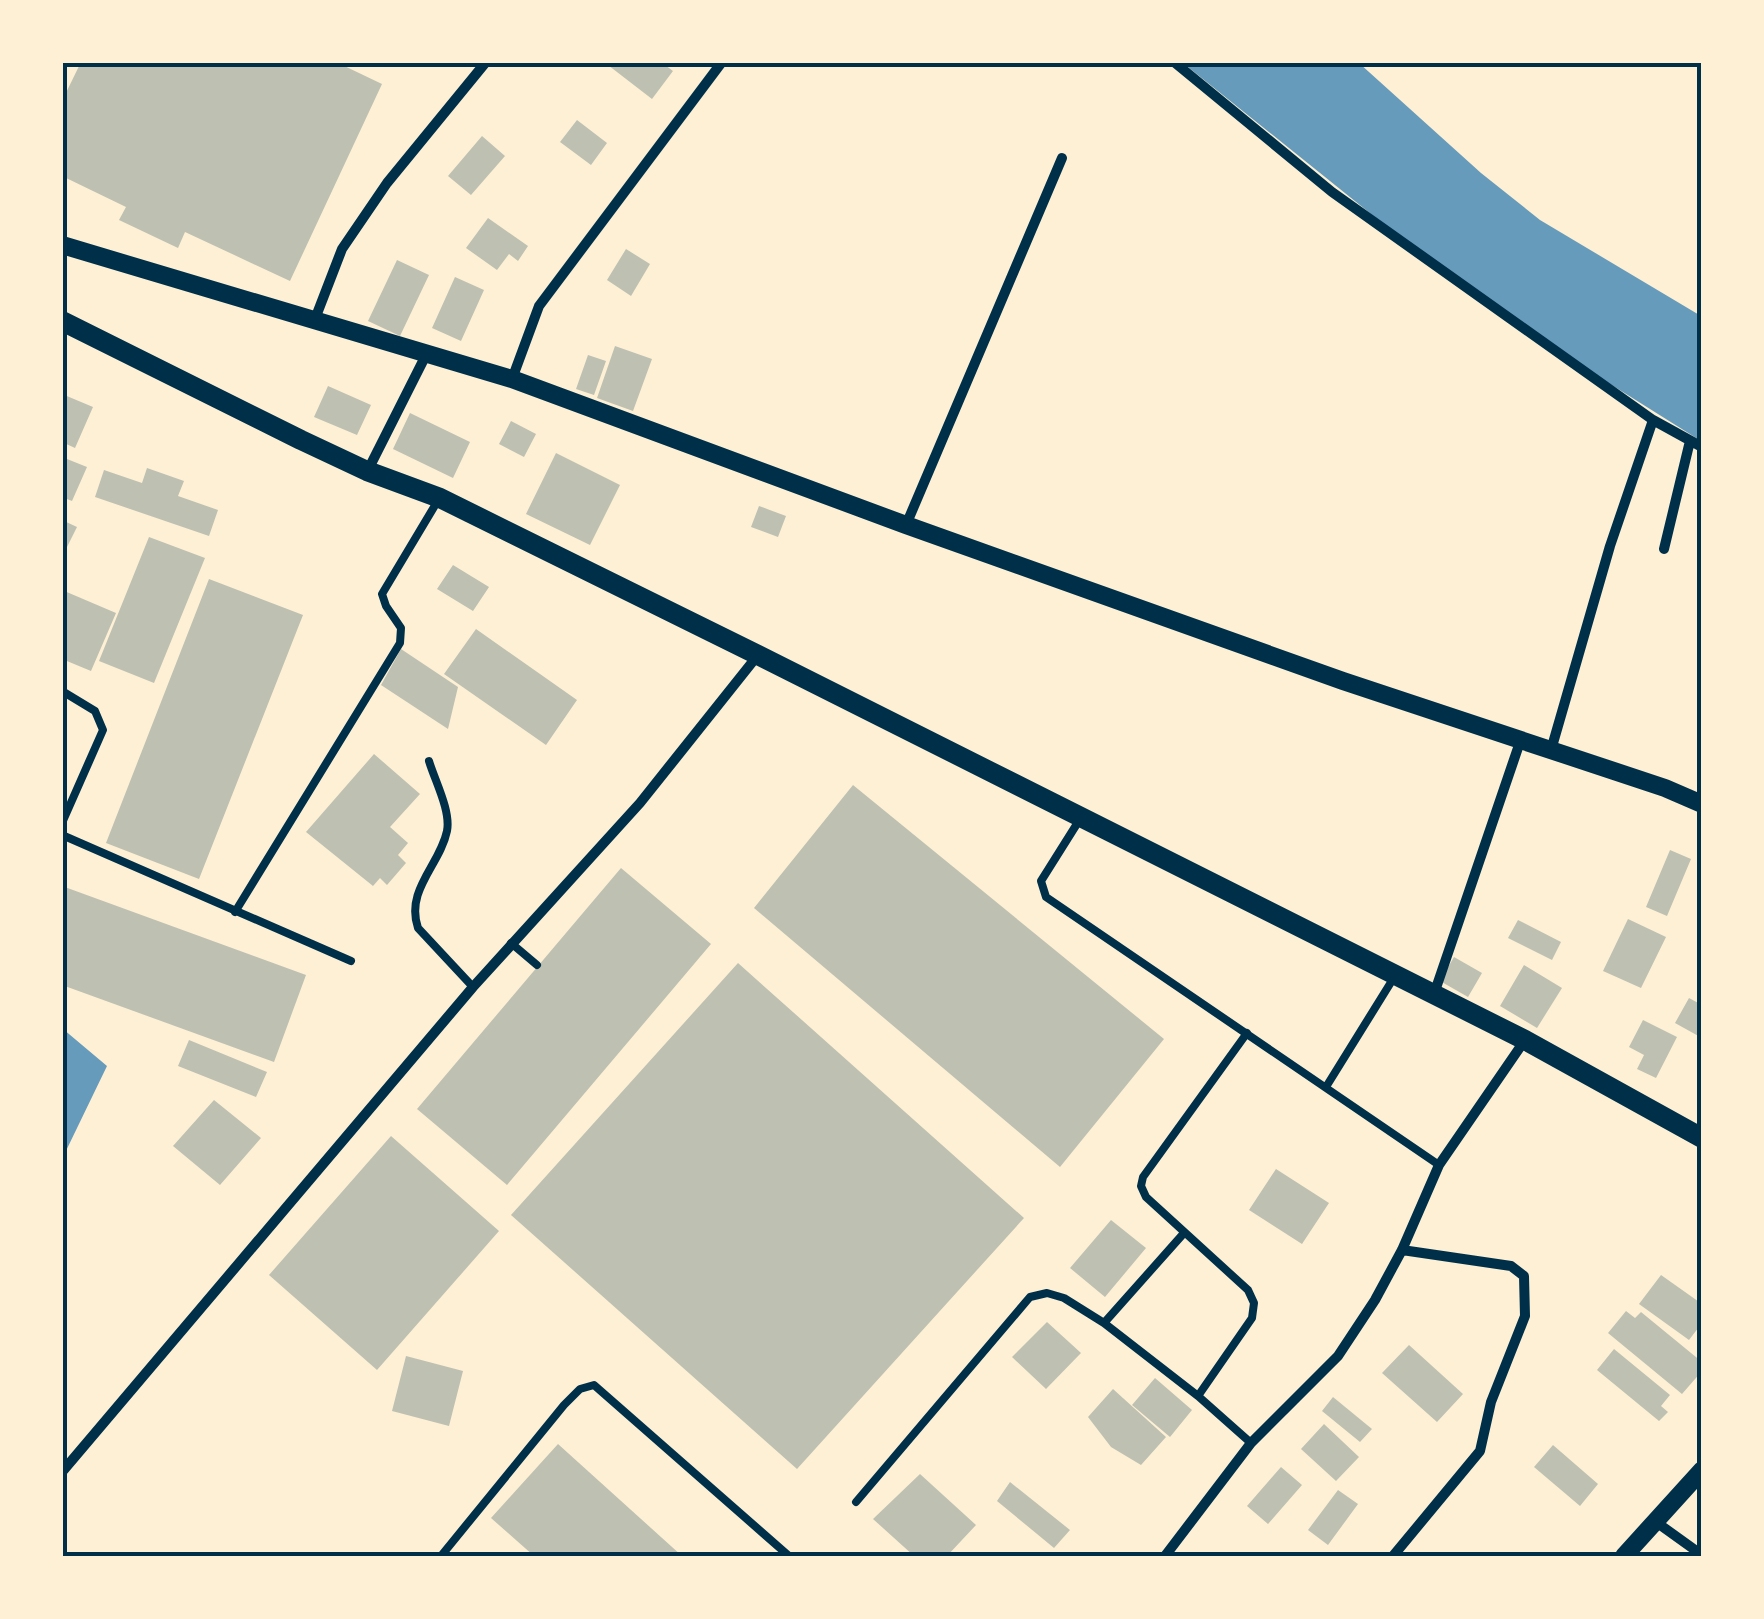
<svg xmlns="http://www.w3.org/2000/svg" width="1764" height="1619" viewBox="0 0 1764 1619" font-family="Arial,sans-serif">
  <rect width="100%" height="100%" fill="#fdf0d5"/>
  <!-- water -->
  <path fill="#669bbc" d="M1183,63H1359L1481,173L1540,220L1701,316V441L1548,345L1376,218Z
    M63,1029L107,1066L63,1157Z"/>
  <!-- building -->
  <path fill="#bec0b2" d="M81,62H336L382,84L290,281L185,232L178,248L119,220L126,207L62,176V101Z
    M604,62H661L673,71L652,99Z
    M577,120L607,143L591,165L560,142Z
    M482,136L505,156L471,195L448,176Z
    M488,218L528,246L518,261L509,254L497,270L466,248Z
    M626,249L650,264L631,296L607,280Z
    M397,260L429,275L400,336L368,321Z
    M455,277L484,290L461,341L432,328Z
    M615,346L652,359L633,411L597,398Z
    M588,355L606,361L594,395L576,389Z
    M328,386L371,405L357,435L314,417Z
    M62,394L93,407L75,448L62,442Z
    M410,413L470,442L453,478L393,449Z
    M511,421L536,434L524,457L499,444Z
    M556,453L620,485L590,545L526,514Z
    M62,457L87,467L72,501L62,497Z
    M147,468L184,481L178,496L218,510L209,536L95,497L104,470L142,483Z
    M759,506L786,516L778,537L751,527Z
    M62,520L77,527L62,557Z
    M149,537L205,558L154,683L99,661Z
    M453,565L489,587L473,611L437,589Z
    M209,579L303,615L199,879L106,843Z
    M62,590L116,613L91,671L62,659Z
    M476,629L577,700L546,745L444,674Z
    M401,649L458,687L448,729L381,685Z
    M374,754L420,794L390,827L408,843L398,855L406,863L387,885L380,878L373,886L306,832Z
    M853,785L1164,1039L1060,1167L754,908Z
    M1670,850L1691,859L1667,916L1646,907Z
    M621,868L711,944L507,1185L417,1109Z
    M62,886L306,975L274,1062L62,985Z
    M1628,919L1666,937L1641,988L1603,971Z
    M1518,920L1561,942L1552,960L1508,938Z
    M1454,957L1482,973L1468,997L1440,981Z
    M738,963L1024,1218L797,1469L511,1215Z
    M1524,965L1562,988L1537,1028L1500,1006Z
    M1689,998L1702,1005V1038L1675,1023Z
    M1643,1020L1677,1037L1656,1078L1637,1069L1644,1055L1629,1047Z
    M189,1040L267,1072L256,1097L178,1066Z
    M214,1100L261,1138L220,1185L173,1146Z
    M391,1136L499,1231L377,1370L269,1275Z
    M1276,1169L1329,1203L1302,1244L1249,1210Z
    M1111,1220L1146,1248L1105,1297L1070,1268Z
    M1661,1275L1702,1304V1323L1689,1340L1639,1304Z
    M1626,1311L1635,1318L1641,1312L1702,1362V1371L1682,1394L1608,1333Z
    M1047,1322L1081,1353L1046,1389L1012,1357Z
    M1409,1345L1463,1394L1437,1422L1382,1373Z
    M1614,1349L1670,1395L1661,1406L1668,1412L1659,1421L1597,1370Z
    M406,1356L463,1371L449,1426L392,1411Z
    M1155,1378L1192,1410L1170,1437L1132,1405Z
    M1113,1389L1166,1437L1141,1465L1111,1447L1088,1417Z
    M1333,1397L1372,1429L1360,1442L1322,1411Z
    M1324,1424L1359,1457L1336,1481L1301,1449Z
    M558,1444L682,1556H534L491,1518Z
    M1553,1445L1598,1484L1580,1506L1534,1467Z
    M1281,1467L1302,1485L1268,1524L1247,1506Z
    M920,1474L976,1525L947,1556H914L873,1519Z
    M1010,1482L1070,1530L1054,1548L997,1501Z
    M1338,1490L1358,1504L1328,1545L1308,1530Z"/>
  <g fill="none" stroke-linecap="round" stroke-linejoin="round">
    <!-- service -->
    <path stroke="#003049" stroke-width="8" d="M62,691L95,711L103,730L62,823
      M429,761C435,781 451,811 447,831C440,865 405,890 418,928L473,987
      M1080,819L1041,881L1046,897L1439,1165
      M62,835L351,961
      M235,912L400,643L401,628L386,606L382,594L437,502
      M511,943L537,965
      M1326,1087L1393,979
      M1104,1323L1184,1233
      M1198,1396L1252,1318L1254,1303L1248,1290L1146,1197L1141,1186L1143,1177L1247,1033
      M856,1502L1030,1297L1047,1293L1064,1298L1104,1323L1198,1396L1251,1443
      M441,1556L564,1405L580,1389L594,1385L789,1556"/>
    <!-- minor -->
    <path stroke="#003049" stroke-width="10" d="M1174,62L1332,192L1653,420L1702,447
      M315,319L342,249L387,183L486,62
      M512,379L539,306L722,62
      M368,470L427,353
      M906,525L1062,158
      M1664,549L1690,441
      M1551,750L1610,546L1653,420
      M1434,994L1521,739
      M62,1472L473,987L640,803L758,655
      M1656,1522L1702,1555
      M1165,1556L1251,1443L1338,1356L1375,1300L1402,1250L1439,1165L1525,1040
      M1393,1556L1480,1451L1491,1402L1525,1316L1524,1276L1511,1266L1402,1250"/>
    <!-- tertiary -->
    <path stroke="#003049" stroke-width="18" d="M62,245L512,379L906,525L1343,681L1665,788L1702,804
      M1624,1556L1702,1470"/>
    <!-- secondary -->
    <path stroke="#003049" stroke-width="20" d="M62,321L301,440L367,471L440,498L758,655L1525,1040L1702,1138"/>
  </g>
  <!-- border -->
  <rect width="1764" height="1619" fill="none" stroke="#fdf0d5" stroke-width="130"/>
  <rect x="65" y="65" width="1634" height="1489" fill="none" stroke="#003049" stroke-width="4"/>
</svg>
